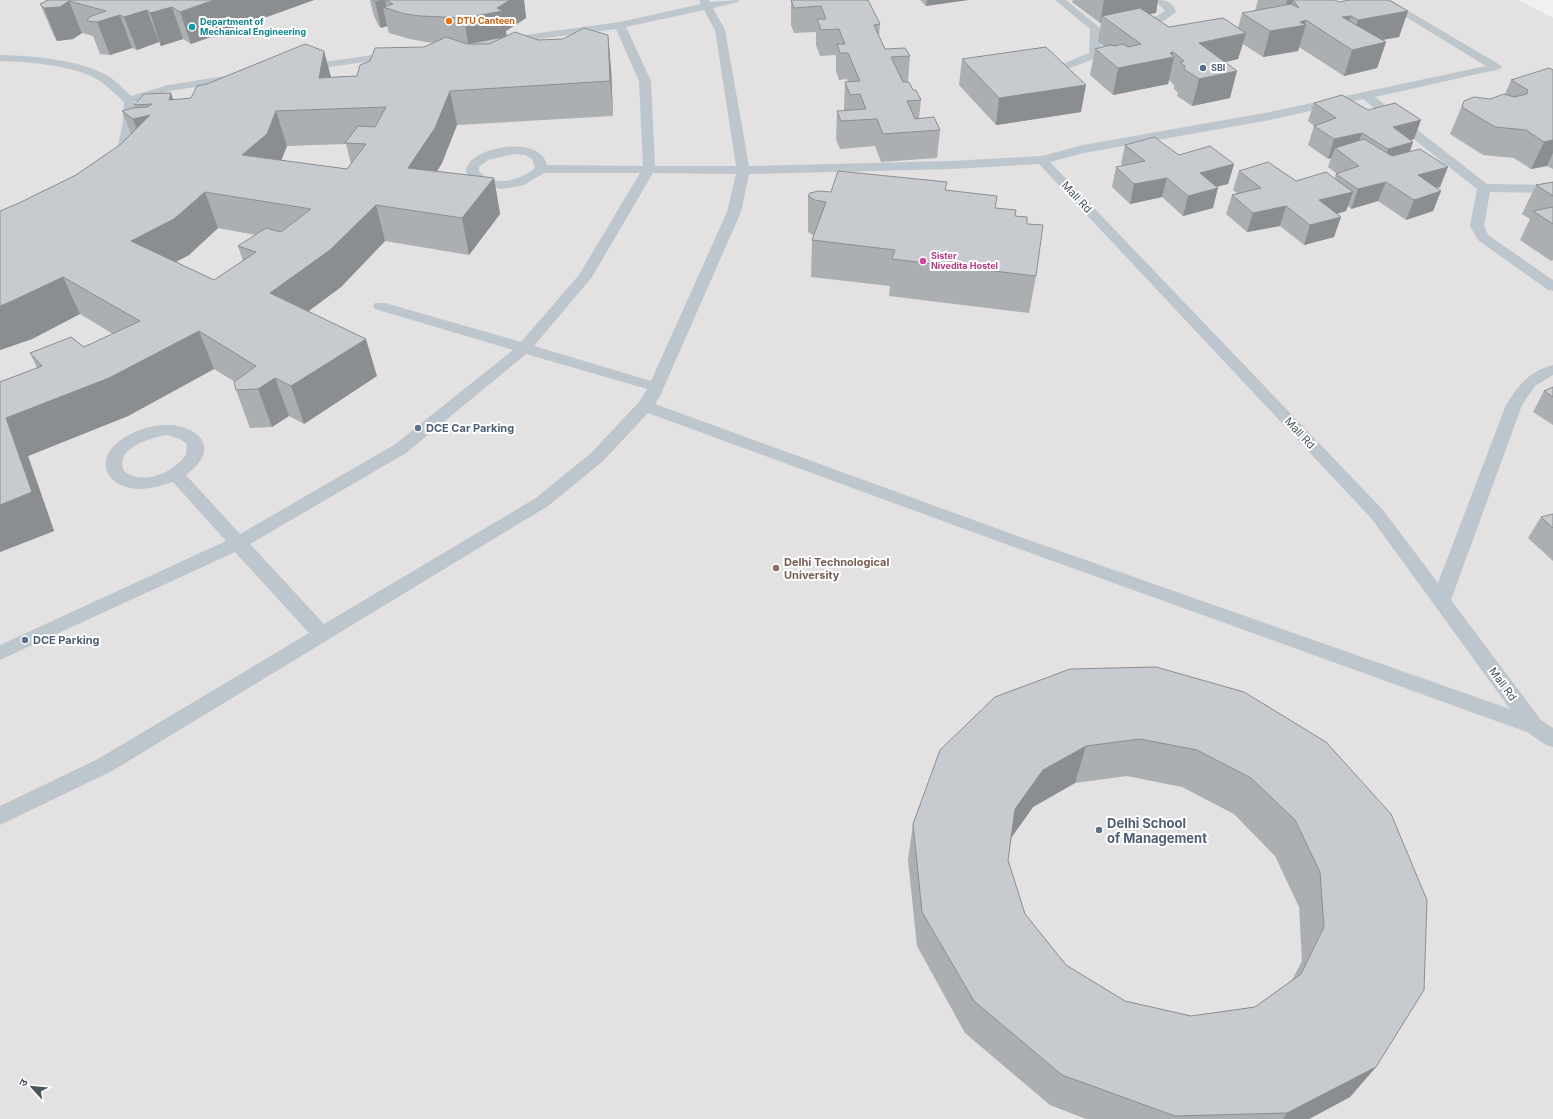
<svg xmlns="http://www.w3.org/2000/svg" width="1553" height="1119" viewBox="0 0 1553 1119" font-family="Inter,'Noto Sans Devanagari',sans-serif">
  <rect width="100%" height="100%" fill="#f2f0f0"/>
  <!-- education -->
  <path fill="#e3e1e1" d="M0,0H1518L1553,18V1119H0Z"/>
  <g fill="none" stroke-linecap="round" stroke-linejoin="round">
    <!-- service -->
    <path fill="#bcc6cc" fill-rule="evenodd" d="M699,0H709L710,2L739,0L738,2L713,8L725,30L749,166L951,161L1042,156L1083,145L1270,112L1486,66L1378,0H1390L1500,65L1502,67L1500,69L1375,97L1487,184L1553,185V193L1490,192L1484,226L1488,235L1553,280V291L1548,290L1478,240L1470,226L1477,189L1363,99L1270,120L1084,153L1050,162L1383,510L1438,583L1506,405C1518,385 1530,371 1553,365V375L1535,386L1522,405L1451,600L1541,720L1553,728V747L1546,745L1527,732L1011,546L648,413L603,461L548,506L112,771L0,825V806L98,759L309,633L235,552L0,660V645L226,541L173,482C159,486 145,491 131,488C104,483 97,460 118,442C130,432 150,425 166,425C180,424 208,433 204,452C202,462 193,469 186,475L240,534L394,445L513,350L375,309L373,306L375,303H385L521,342L579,275L640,173H544L524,185L502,189L481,185L473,181L466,172C466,146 541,134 547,165L643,166L639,81L616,29L455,50L451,49L450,47L451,45L620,22L701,4ZM704,10L715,30L736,166H655L651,81L626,27ZM514,154L525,155L532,159L535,168C520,181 493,188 479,171V167L488,160ZM1039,164L1371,518L1510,709L1023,538L655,404L660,396L741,212L749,174L951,169ZM653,173L736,174L727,212L651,381L534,346L592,277ZM526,354L647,389L639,402L591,453L536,498L324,624L250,544L406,453ZM167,435L180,439L187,444L186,455C173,473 143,486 124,471C114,448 150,438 167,435Z
      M1055,0H1066L1100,28L1101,55L1099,57L1057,73L1053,72L1051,70L1053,68L1089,53L1090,29Z
      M1155,0C1166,0 1172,1 1176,12L1164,21L1128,25L1127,23L1128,21L1157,16L1165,11Z
      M394,52L400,55L398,57L303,71L297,68L303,65Z
      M0,55C32,56 79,59 108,76C116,81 124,89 131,96L168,85L244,73L250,76L244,79L170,91L134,102C138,120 133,159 112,164L106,160L118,146L123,121L124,102C116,95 109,87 100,81C75,65 30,62 0,61Z"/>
  </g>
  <!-- wall -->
  <path fill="#abafb2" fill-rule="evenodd" d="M48,0H314L191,44L183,39L161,46L159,42L137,50L132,48L110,55L100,54L93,36L82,33L73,39L57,41L54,36L40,4Z
    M370,0H524L526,18L506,31V36L538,40L563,39L608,35L611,68L613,116L457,125L442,163L437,172L494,178L500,214L469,255L385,241L341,287L308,311L377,376L304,424L289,416L272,427L250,428L236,390L235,382L214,369L128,416L28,456L54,531L0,552V382L37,368L30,353L84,347L113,334L80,314L32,339L0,350V211L19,203L76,175L121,144L131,134L122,111L135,107L134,105L173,100L191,98L331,77L357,76L434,43L426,42L410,39L389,33L387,26L381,28L378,25L373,13ZM503,37L489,44H469ZM346,144L351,164L347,169L281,160L287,146ZM218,228L256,235L238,246L243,261L214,280L176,262L189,255Z
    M791,0H868L880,24L879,36L885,49L910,56L908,82L913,90L921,100L919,118L940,130L937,158L881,162L875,146L840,149L836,139L837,111H845L844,109L845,82H848L847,79L839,80L836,71V55L820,56L816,45V32L794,33L791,25Z
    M920,0H968L926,6Z
    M1073,0H1158L1156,13L1149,14L1169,27L1238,28L1242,13L1255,11L1258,0H1293L1339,2L1408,11L1399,37L1382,40L1386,42L1377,68L1344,76L1299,47L1298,51L1263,57L1243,44L1238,59L1225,62L1230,98L1192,106L1177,96L1178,93L1174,89V85L1169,80L1168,84L1113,95L1090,75L1095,49L1104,46L1098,42L1101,23H1100L1072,2Z
    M962,59L1081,112L996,125L959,85Z
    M1553,70V169L1547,166L1531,169L1514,158L1483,155L1450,134L1464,101L1490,99L1505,94L1511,80Z
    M1314,103L1414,139L1411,140L1413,142L1410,152L1440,187L1436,188L1441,191L1433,211L1406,220L1378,201L1351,209L1348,206L1346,211L1337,214L1334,237L1304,245L1280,226L1247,232L1226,214L1232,195L1237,193L1233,190L1239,171L1296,181L1335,178L1336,173L1328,167L1331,158L1328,159L1308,145L1314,126L1308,121Z
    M1125,145L1179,155L1234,164L1228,184L1216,187L1213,208L1183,216L1162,197L1130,204L1112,187L1116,167L1123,166L1121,164Z
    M1553,182V260L1551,261L1520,240L1530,219L1522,214L1536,185Z
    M946,191L995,208L1015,216L1027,224L1036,276L1029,313L889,296L890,286L811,277L812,240L814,236L808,232V196L831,192Z
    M1553,387V425L1533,412L1544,391Z
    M1553,514V561L1528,538L1541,517Z
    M1156,667L1326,742L1376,1067L1350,1097L1309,1119H1086L1050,1105L965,1033L917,946L908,860L913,824ZM1127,776L1182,787L1234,814L1275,856L1299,907L1302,961L1292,980L1255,1007L1191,1016L1125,1001L1066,965L1025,914L1008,860L1011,838L1033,807L1075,783Z"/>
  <!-- shaded-wall -->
  <path fill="#8b8e91" d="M214,0H314L191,44L180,12Z
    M382,0H385L387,9L383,7L387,26L381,28L375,2Z
    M510,0H524L526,18L506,31L507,37L468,44L464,18L497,8Z
    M927,0H968L926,6Z
    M1104,0H1158L1156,13L1110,21L1102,16L1101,23H1100Z
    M1287,0H1293L1286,25L1279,26Z
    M69,1L82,33L73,39L57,41L44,8Z
    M172,7L183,39L161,46L150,13Z
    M147,10L159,42L137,50L124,17Z
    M1408,11L1399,37L1349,46L1358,20Z
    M120,15L132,48L110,55L97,22Z
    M1351,16L1342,42V17Z
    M1306,20L1304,26L1306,25L1298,51L1263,57L1270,31Z
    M1246,33L1238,59L1193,70L1199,43Z
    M608,35L611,68L613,116L610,81Z
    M1386,42L1377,68L1344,76L1352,50Z
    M324,51L333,84L319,78Z
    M1173,52L1172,58L1174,57L1168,84L1113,95L1118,68Z
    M1237,71L1230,98L1192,106L1199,79Z
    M1086,85L1081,112L996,125L999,98Z
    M450,91L457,125L442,163L416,204L408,168Z
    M171,93L183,128L169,100Z
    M276,111L287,146L278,169L242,155Z
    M150,115L146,153L133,119Z
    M1421,120L1414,139L1386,146L1393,127Z
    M1362,133L1355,152L1335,148L1331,158L1328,159L1334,139Z
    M1553,140V153L1547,166L1531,169L1544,142Z
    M1413,142L1406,161L1381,169L1388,149Z
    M1234,164L1228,184L1194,192L1200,173Z
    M1448,167L1440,187L1411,194L1418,175Z
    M494,178L500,214L469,255L462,218Z
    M1167,178L1162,197L1130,204L1134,184Z
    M1386,182L1378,201L1351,209L1358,189Z
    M1218,188L1213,208L1183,216L1188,196Z
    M1441,191L1433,211L1406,220L1414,200Z
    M205,192L218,228L189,255L147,277L131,241Z
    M1353,192L1346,211L1312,220L1319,200Z
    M376,205L385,241L341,287L282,331L270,293Z
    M1286,206L1280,226L1247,232L1253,213Z
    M1341,217L1334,237L1304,245L1310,225Z
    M63,277L80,314L32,339L0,350V306Z
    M199,331L214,369L128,416L28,456L54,531L0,552V505L6,418Z
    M366,339L377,376L304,424L291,386Z
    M275,378L289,416L272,427L258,389Z
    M1086,746L1075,783L1033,807L1006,845L1015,809L1043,770Z
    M1376,1067L1350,1097L1309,1119H1283L1287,1113Z"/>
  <!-- building -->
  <path fill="#c7cbcf" stroke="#8b8e91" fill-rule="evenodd" d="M48,0H214L180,12L172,7L150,13L147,10L124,17L120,15L97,22L87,21L89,17L106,11L69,1L60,7L44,8L40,4Z
    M373,0H382L375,2Z
    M386,0H510L497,8L503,11L464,18L421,16L405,14L383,7L393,4Z
    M791,0H868L880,24L874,25L885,49L905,48L910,56L891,57L903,82H909L913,90H916L921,100L907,101L915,119L934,117L940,130L883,134L877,119L841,121L837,111L866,109L860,94L850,95L845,82L860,81L848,53H840L837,44H845L839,29L821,30L817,19H826L821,6L794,8Z
    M1293,0H1335L1339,2L1350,0H1389L1408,11L1358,20L1351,16L1342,17L1386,42L1352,50L1306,20L1300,22L1306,25L1270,31L1242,13L1291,4L1299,8Z
    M1140,8L1169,27L1223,18L1246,33L1199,43L1237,71L1199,79L1184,69L1185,66L1180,62L1184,61L1173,52L1170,53L1174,57L1118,68L1095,49L1110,45L1115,46L1122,44L1129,47L1141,44L1102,16Z
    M584,28L608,35L610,81L450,91L435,128L408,168L494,178L462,218L376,205L330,250L270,293L366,339L291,386L275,378L258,389L236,390L234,382L256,366L199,331L109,378L6,418L32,492L0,505V382L42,366L30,353L71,337L84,347L140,321L63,277L12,301L0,306V211L19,203L76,175L121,144L150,115L133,119L122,111L132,108L147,107L152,104L134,105L144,94L171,93L169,100L191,98L197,86L207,84L305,44L324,51L319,78L357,76L360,65L370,61L375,48L424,47L446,37L467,44H489L515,32L538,40L563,39ZM386,107L375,127L358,126L345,143L366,144L347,169L242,155L267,134L276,111ZM205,192L311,209L281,232L266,228L238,246L256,252L214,280L131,241L174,219Z
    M1046,47L1086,85L999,98L962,59Z
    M1549,68L1553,70V140L1544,142L1526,130L1495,127L1462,107L1464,101L1474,97L1490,99L1504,94L1514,97L1527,94L1528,90L1511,80Z
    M1342,95L1368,110L1395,103L1421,120L1393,127L1413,142L1388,149L1362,133L1334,139L1314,126L1336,118L1314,103Z
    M1154,137L1179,155L1210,146L1234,164L1200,173L1218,188L1188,196L1167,178L1134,184L1116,167L1145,161L1125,145Z
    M1364,139L1392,156L1420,149L1448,167L1418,175L1441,191L1414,200L1386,182L1358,189L1336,174L1359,166L1335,148Z
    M1268,162L1296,181L1326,172L1353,192L1319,200L1341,217L1310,225L1286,206L1253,213L1232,195L1261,188L1239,171Z
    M838,171L947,182L945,190L997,196L995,208L1016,210L1015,216L1027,217V224L1043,225L1036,276L892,259L895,250L812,240L826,202L815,200L808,196L810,193L819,191L831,192Z
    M1553,182V196L1536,185Z
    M1553,207V224L1533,211Z
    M1553,387V397L1544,391Z
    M1553,514V528L1541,517Z
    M1156,667L1244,692L1326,742L1391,814L1427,900L1424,990L1376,1067L1287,1113L1175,1116L1062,1075L974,1001L922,912L913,824L940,750L995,697L1070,669ZM1140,739L1197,750L1251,778L1295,820L1320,872L1324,927L1301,974L1255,1007L1191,1016L1125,1001L1066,965L1025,914L1008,860L1015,809L1043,770L1086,746Z"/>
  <!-- markers -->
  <circle fill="#e8710a" stroke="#fff" stroke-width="1.5" cx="449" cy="21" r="4"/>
  <circle fill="#0f9aa8" stroke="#fff" stroke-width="1.5" cx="192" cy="27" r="4"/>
  <g fill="#5c6f8a" stroke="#fff" stroke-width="1.5">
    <circle cx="1203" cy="68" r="4"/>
    <circle cx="418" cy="428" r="4"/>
    <circle cx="25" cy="640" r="4"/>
    <circle cx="1099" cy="830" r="4"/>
  </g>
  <circle fill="#d1479c" stroke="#fff" stroke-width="1.5" cx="923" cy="261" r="4"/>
  <circle fill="#8d6e63" stroke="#fff" stroke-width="1.5" cx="776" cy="568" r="4"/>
  <g text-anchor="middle" stroke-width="4" stroke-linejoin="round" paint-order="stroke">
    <!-- far-food labels -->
    <g font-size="9" font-weight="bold" fill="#c56008" stroke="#fff" text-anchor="start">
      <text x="457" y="24">DTU Canteen</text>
    </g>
    <!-- far-culture labels -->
    <g font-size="9" font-weight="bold" fill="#0d838f" stroke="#fff" text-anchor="start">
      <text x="200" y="25">Department of<tspan x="200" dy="10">Mechanical Engineering</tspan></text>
    </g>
    <!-- far-service labels -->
    <g font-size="9" font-weight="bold" fill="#4e5e75" stroke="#fff" text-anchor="start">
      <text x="1211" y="71">SBI</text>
    </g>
    <!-- far-hotel labels -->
    <g font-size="9" font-weight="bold" fill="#b23c85" stroke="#fff" text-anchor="start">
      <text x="931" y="259">Sister<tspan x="931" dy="10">Nivedita Hostel</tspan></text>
    </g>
    <!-- street labels -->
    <g font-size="11" fill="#48555c" stroke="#fff">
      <text transform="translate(1077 197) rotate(47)" y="4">Mall Rd</text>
      <text transform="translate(1300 433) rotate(47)" y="4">Mall Rd</text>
      <text transform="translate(1503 684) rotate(54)" y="4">Mall Rd</text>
    </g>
    <!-- service labels -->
    <g font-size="11" font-weight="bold" fill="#4e5e75" stroke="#fff" text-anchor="start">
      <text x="426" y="432">DCE Car Parking</text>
      <text x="33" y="644">DCE Parking</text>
    </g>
    <!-- education labels -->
    <g font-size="11" font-weight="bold" fill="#785e54" stroke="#fff" text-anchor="start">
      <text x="784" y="566">Delhi Technological<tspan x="784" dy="13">University</tspan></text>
    </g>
    <!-- near-service labels -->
    <g font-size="13" font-weight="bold" fill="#4e5e75" stroke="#fff" text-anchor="start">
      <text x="1107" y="828">Delhi School<tspan x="1107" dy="15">of Management</tspan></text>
    </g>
  </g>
  <!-- north arrow -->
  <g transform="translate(32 1087) rotate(297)" stroke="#ffffff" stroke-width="3" paint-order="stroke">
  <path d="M0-3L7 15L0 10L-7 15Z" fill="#48555c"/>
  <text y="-6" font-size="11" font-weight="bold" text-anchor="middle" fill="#48555c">उ</text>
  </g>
</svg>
